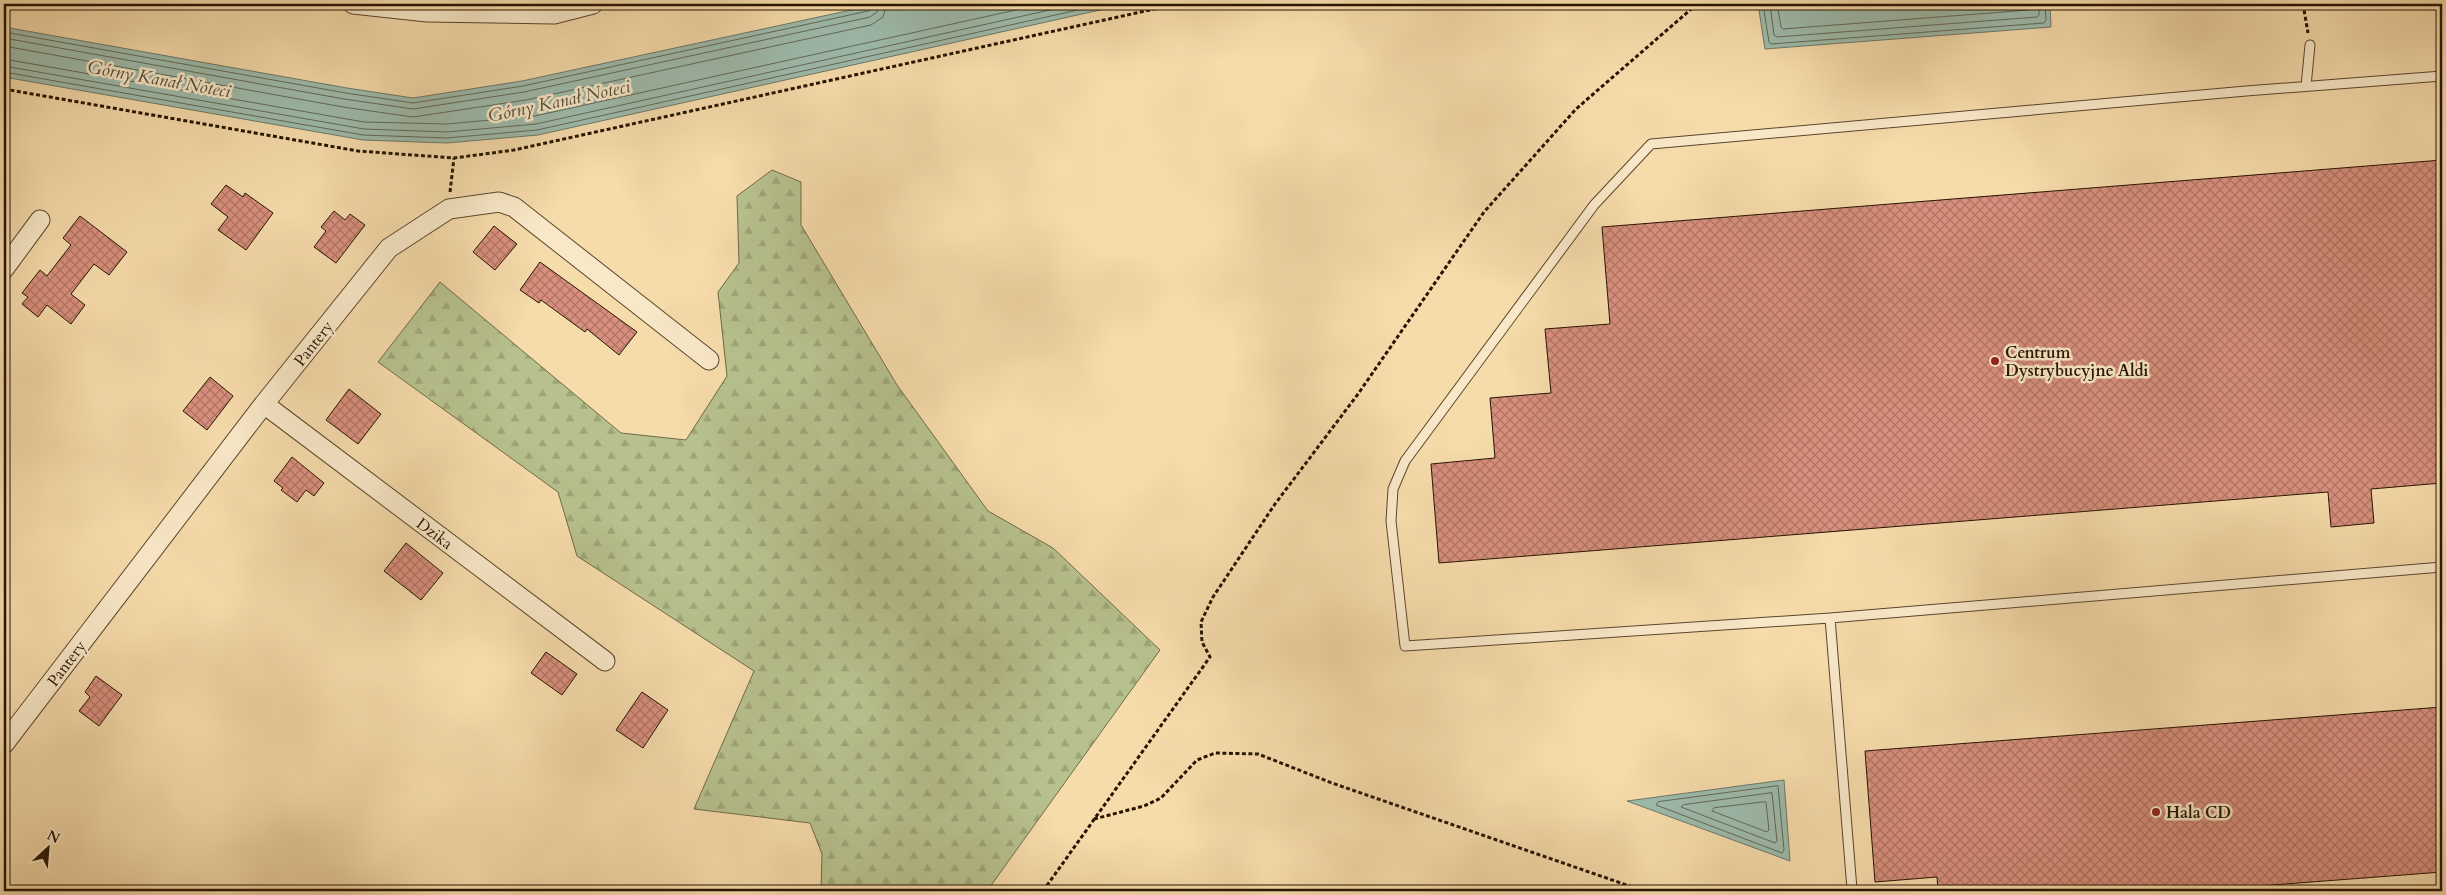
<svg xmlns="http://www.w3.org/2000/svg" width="2446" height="895" viewBox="0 0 2446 895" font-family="Cardo,serif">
  <defs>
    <pattern id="forest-firs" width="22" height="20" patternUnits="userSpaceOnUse" patternTransform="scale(1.25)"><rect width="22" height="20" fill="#b7c18d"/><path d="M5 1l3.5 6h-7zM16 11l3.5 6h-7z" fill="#9da578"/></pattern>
    <pattern id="building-cross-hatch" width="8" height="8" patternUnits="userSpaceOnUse" patternTransform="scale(1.25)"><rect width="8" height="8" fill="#d98f7d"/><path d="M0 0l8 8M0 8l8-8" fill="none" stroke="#b07464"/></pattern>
  </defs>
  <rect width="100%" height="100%" fill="#f6dbab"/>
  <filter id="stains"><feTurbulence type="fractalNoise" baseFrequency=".004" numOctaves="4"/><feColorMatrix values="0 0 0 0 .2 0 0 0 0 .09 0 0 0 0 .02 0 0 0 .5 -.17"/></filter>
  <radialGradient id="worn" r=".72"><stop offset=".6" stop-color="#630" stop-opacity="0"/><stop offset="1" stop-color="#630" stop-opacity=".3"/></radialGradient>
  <!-- forest -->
  <path fill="url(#forest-firs)" stroke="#6e6a47" d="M772,170L801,182V225L897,385L988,511L1053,548L1160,650L987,891H821L822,854L810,823L694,809L754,671L577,556L558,492L378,362L440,282L621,433L686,440L727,376L718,292L739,263L737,196Z"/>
  <!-- water -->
  <path fill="#9dbbac" stroke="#6d7868" d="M879,4H1127L538,135L447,143L363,140L4,77V27L347,88L413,98L522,81Z
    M1758,4H2050L2051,27L1765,49Z
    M1784,780L1790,861L1627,801Z"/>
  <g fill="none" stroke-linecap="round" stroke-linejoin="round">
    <!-- shore -->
    <path stroke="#626856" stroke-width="1" d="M1763,4L1769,42L1771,44L2044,23L2046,20L2045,4
      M1770,4L1774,35L1777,37L2037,17L2039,15V4
      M1777,4L1781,27L1783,29L2029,10L2031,4
      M4,32L346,93L413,103L523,86L868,11L872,9L873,4
      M4,38L344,99L413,109L524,92L870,17L877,12L879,4
      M4,46L343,107L413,117L526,100L871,25L883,17L887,4
      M4,59L364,122L447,124L535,116L1043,4
      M4,66L364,129L447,132L536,124L1077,4
      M4,72L363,135L447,138L537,130L1105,4
      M1778,786L1784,850L1782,853L1656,805L1658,802Z
      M1772,793L1777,841L1775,843L1681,807L1683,805Z
      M1766,802L1769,830L1767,832L1712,811L1714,808Z"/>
  </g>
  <!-- building -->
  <path fill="url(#building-cross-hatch)" stroke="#261401" d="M2442,160V483L2371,489L2374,523L2331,527L2328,492L1439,563L1431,464L1495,458L1490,398L1551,393L1545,329L1610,324L1602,227Z
    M226,185L243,197L245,193L273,213L246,250L218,230L228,217L211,204Z
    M334,211L345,220L350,214L365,225L336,263L314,247L326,231L321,227Z
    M80,216L127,252L109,275L94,264L71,294L85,305L71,324L47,305L38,317L22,304L28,297L22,293L40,270L47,276L71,245L63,238Z
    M494,226L517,244L495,270L473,252Z
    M540,262L637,332L619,355L587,329L585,332L541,300L539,303L520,290Z
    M210,377L233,396L207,430L183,411Z
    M349,389L381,414L358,444L326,420Z
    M292,457L324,483L314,496L306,490L297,502L281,490L283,488L274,481Z
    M406,543L443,573L421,600L384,571Z
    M546,652L577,674L562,695L531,673Z
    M96,676L122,695L99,726L79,711L90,697L85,692Z
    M642,692L668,710L643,748L616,730Z
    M2442,707V872L2194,891H1938L1937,877L1875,882L1865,751Z"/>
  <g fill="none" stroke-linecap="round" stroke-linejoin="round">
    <defs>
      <path id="service" d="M2442,76L2246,91L1651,144L1594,205L1405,461L1393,489L1391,521L1405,646L1830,618L2442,567
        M2306,86L2310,45
        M1830,618L1852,889L1856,891"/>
      <path id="minor" d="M353,4L427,12L554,14L593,4
        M4,269L40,220
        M264,404L605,661
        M4,744L264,404L389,248L449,209L499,202L514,207L709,360"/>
    </defs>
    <!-- service casing -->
    <use href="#service" stroke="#5a462c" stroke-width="11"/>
    <!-- minor casing -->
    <use href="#minor" stroke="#5a462c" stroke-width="21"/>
    <!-- path -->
    <path stroke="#261401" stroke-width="3" stroke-dasharray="4 2.5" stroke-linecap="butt" d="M2303,4L2308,33
      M4,89L358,151L454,158L514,150L1177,4
      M450,192L454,158
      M1094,819L1144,806L1161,798L1197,760L1215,753L1258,754L1332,783L1644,891
      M1043,891L1210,657L1202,642L1201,622L1213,597L1275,504L1358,394L1484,212L1576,109L1697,4"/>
    <!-- service -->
    <use href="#service" stroke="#f9e8c8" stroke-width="9"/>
    <!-- minor -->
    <use href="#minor" stroke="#f9e8c8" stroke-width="19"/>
  </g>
  <!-- markers -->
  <g fill="#8f2418" stroke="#f9e8c8" stroke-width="2">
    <circle cx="1995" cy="361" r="5"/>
    <circle cx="2156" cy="812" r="5"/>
  </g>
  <g text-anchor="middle" stroke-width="5" stroke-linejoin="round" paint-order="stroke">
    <!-- street labels -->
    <g font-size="16" fill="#261401" stroke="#f9e8c8">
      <text transform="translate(313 343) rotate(-52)" y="6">Pantery</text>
      <text transform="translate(435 533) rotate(37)" y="6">Dzika</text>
      <text transform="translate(66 663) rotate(-53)" y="6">Pantery</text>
    </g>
    <!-- poi labels -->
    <g font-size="16" font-weight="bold" fill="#261401" stroke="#f9e8c8" text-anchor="start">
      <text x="2005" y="358">Centrum<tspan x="2005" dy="18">Dystrybucyjne Aldi</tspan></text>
      <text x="2166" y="818">Hala CD</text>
    </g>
    <!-- water labels -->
    <g font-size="18" font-style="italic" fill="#504e3d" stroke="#f9e8c8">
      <text transform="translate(159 79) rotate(10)" y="6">Górny Kanał Noteci</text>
      <text transform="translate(559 101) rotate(-12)" y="6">Górny Kanał Noteci</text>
    </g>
  </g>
  <!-- margin -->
  <rect width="2446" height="895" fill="none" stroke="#f6dbab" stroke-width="20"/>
  <rect x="5" y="5" width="2436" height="885" fill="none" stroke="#261401" stroke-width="2.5"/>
  <rect x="10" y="10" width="2426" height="875" fill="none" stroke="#261401"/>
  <!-- north arrow -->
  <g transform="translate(48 848) rotate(26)" stroke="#f9e8c8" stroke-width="4" paint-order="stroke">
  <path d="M0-4L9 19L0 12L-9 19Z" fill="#261401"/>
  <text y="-8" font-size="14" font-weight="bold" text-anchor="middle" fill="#261401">N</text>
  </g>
  <rect width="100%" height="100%" filter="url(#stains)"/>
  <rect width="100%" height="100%" fill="url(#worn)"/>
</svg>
